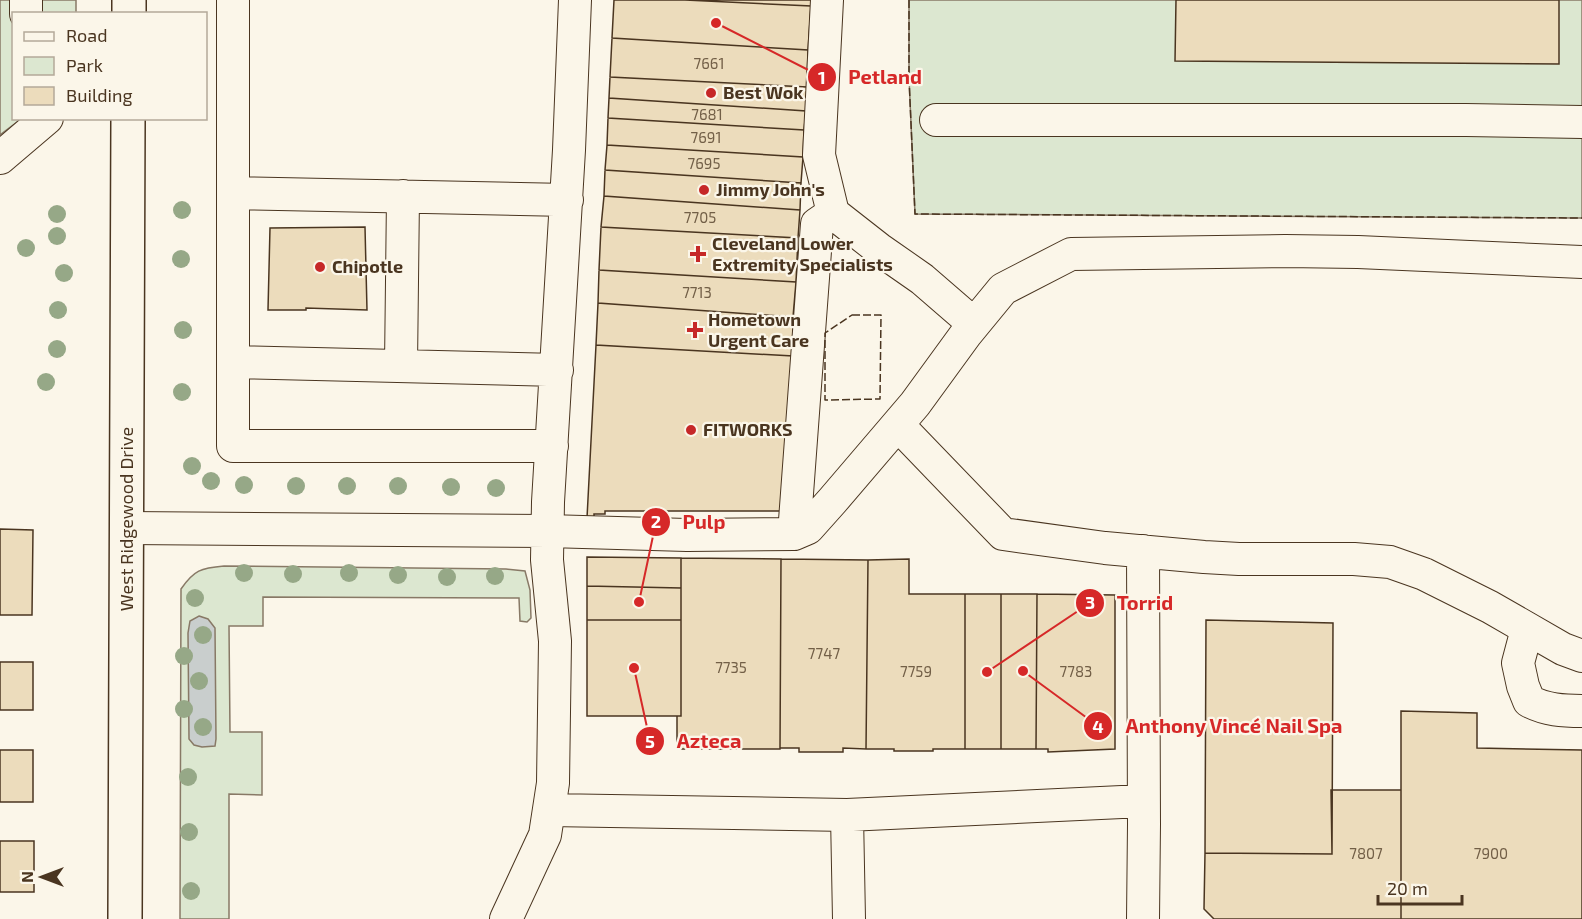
<svg xmlns="http://www.w3.org/2000/svg" width="1582" height="919" viewBox="0 0 1582 919" font-family="'Exo 2',sans-serif">
  <rect width="100%" height="100%" fill="#fbf6e9"/>
  <!-- green -->
  <path fill="#dce7d0" stroke="#887966" stroke-width="1.5" d="M0,0H76V13L14,14V118L21,119L0,135Z
    M909,0H1582V218L915,214L909,78Z
    M224,566L506,569L525,571L530,590L531,618L527,622L520,621L519,598L263,597V626H229L230,732H262V795L229,794V919H180L181,589C194,570 201,568 224,566Z"/>
  <!-- water -->
  <path fill="#c9cecd" stroke="#887966" stroke-width="1.5" d="M199,616L208,619L215,628L216,739L215,746L202,747L194,745L189,739L188,633L190,621Z"/>
  <!-- building -->
  <path fill="#ecdcbc" stroke="#4a3520" stroke-width="1.5" d="M614,0H685L811,6L808,50L612,38Z
    M685,0H811V6Z
    M1176,0H1559V64L1175,61Z
    M612,38L808,50L807,87L610,77Z
    M610,77L807,87L806,111L609,98Z
    M609,98L806,111L804,130L608,118Z
    M608,118L804,130L803,157L607,145Z
    M607,145L803,157L801,183L605,170Z
    M605,170L801,183L800,210L604,196Z
    M604,196L800,210L798,238L601,227Z
    M365,227L367,310L306,308V310H268L270,228Z
    M601,227L798,238L796,282L599,270Z
    M599,270L796,282L793,317L598,303Z
    M598,303L793,317V356L596,345Z
    M596,345L793,356L784,511H605V514H594V518H587Z
    M0,529L33,530L32,615H0Z
    M587,557L681,558V588L587,586Z
    M681,558L781,559L780,749H677V716H681Z
    M781,559L868,560L866,749L843,748V752H799V748H780Z
    M909,559V594H965V749H933V751H894V749H866L868,560Z
    M587,586L681,588V620H587Z
    M965,594H1001V749H965Z
    M1001,594H1037L1036,749H1001Z
    M1037,594L1115,595V749L1048,752V749H1036Z
    M587,620H681V716H587Z
    M1206,620L1333,623L1332,854L1205,853Z
    M0,662H33V710H0Z
    M1401,711L1477,713V748L1582,750V919H1401Z
    M0,750H33V802H0Z
    M1331,790H1401V919H1214L1204,909L1205,853L1332,854Z
    M0,841H34V892H0Z"/>
  <g fill="none" stroke-linecap="round" stroke-linejoin="round">
    <defs>
      <path id="minor" d="M26,0V14
        M233,0V446H552
        M827,0L819,155L833,213L879,249L922,279L974,324
        M936,120H1466L1582,122
        M0,158L47,118
        M233,193L567,200
        M234,362L557,370
        M401,366L403,196
        M898,425L1003,534L1105,548L1204,557L1239,559H1354L1390,562L1424,574L1490,607L1563,649L1582,656
        M127,528L548,531L687,535L794,534L808,528L833,500L915,404L966,334L1003,289L1071,254L1285,251L1358,252L1582,262
        M794,534L817,224L833,213
        M1527,629L1518,663L1523,686L1529,701C1546,710 1563,711 1582,711
        M549,810L847,815L849,919
        M847,815L1143,801
        M506,919L545,835L553,783L555,641L547,560L548,502L569,150L575,0
        M1143,919L1144,824L1143,551"/>
      <path id="major" d="M129,14V0
        M125,919L128,118"/>
    </defs>
    <!-- minor casing -->
    <use href="#minor" stroke="#4a3520" stroke-width="34"/>
    <!-- major casing -->
    <use href="#major" stroke="#4a3520" stroke-width="36"/>
    <!-- minor -->
    <use href="#minor" stroke="#fbf6e9" stroke-width="32"/>
    <!-- major -->
    <use href="#major" stroke="#fbf6e9" stroke-width="33"/>
    <!-- fence -->
    <path stroke="#4a3520" stroke-width="1.5" stroke-dasharray="8 3" stroke-linecap="butt" d="M909,0V78L915,214L1582,218
      M852,315H881L880,399L825,400V333Z"/>
  </g>
  <!-- trees -->
  <g fill="#96a887">
    <circle cx="182" cy="210" r="9"/>
    <circle cx="57" cy="214" r="9"/>
    <circle cx="57" cy="236" r="9"/>
    <circle cx="26" cy="248" r="9"/>
    <circle cx="181" cy="259" r="9"/>
    <circle cx="64" cy="273" r="9"/>
    <circle cx="58" cy="310" r="9"/>
    <circle cx="183" cy="330" r="9"/>
    <circle cx="57" cy="349" r="9"/>
    <circle cx="46" cy="382" r="9"/>
    <circle cx="182" cy="392" r="9"/>
    <circle cx="192" cy="466" r="9"/>
    <circle cx="211" cy="481" r="9"/>
    <circle cx="244" cy="485" r="9"/>
    <circle cx="296" cy="486" r="9"/>
    <circle cx="347" cy="486" r="9"/>
    <circle cx="398" cy="486" r="9"/>
    <circle cx="451" cy="487" r="9"/>
    <circle cx="496" cy="488" r="9"/>
    <circle cx="244" cy="573" r="9"/>
    <circle cx="349" cy="573" r="9"/>
    <circle cx="293" cy="574" r="9"/>
    <circle cx="398" cy="575" r="9"/>
    <circle cx="495" cy="576" r="9"/>
    <circle cx="447" cy="577" r="9"/>
    <circle cx="195" cy="598" r="9"/>
    <circle cx="203" cy="635" r="9"/>
    <circle cx="184" cy="656" r="9"/>
    <circle cx="199" cy="681" r="9"/>
    <circle cx="184" cy="709" r="9"/>
    <circle cx="203" cy="727" r="9"/>
    <circle cx="188" cy="777" r="9"/>
    <circle cx="189" cy="832" r="9"/>
    <circle cx="191" cy="891" r="9"/>
  </g>
  <!-- markers -->
  <g fill="#c62828" stroke="#fbf6e9" stroke-width="2">
    <circle cx="711" cy="93" r="6"/>
    <circle cx="704" cy="190" r="6"/>
    <path d="M695 245h6v6h6v6h-6v6h-6v-6h-6v-6h6z"/>
    <circle cx="320" cy="267" r="6"/>
    <path d="M692 321h6v6h6v6h-6v6h-6v-6h-6v-6h6z"/>
    <circle cx="691" cy="430" r="6"/>
  </g>
  <g text-anchor="middle" stroke-width="4.5" stroke-linejoin="round" paint-order="stroke">
    <!-- number labels -->
    <g font-size="15" fill="#725f47">
      <text x="709" y="69">7661</text>
      <text x="707" y="120">7681</text>
      <text x="706" y="143">7691</text>
      <text x="704" y="169">7695</text>
      <text x="700" y="223">7705</text>
      <text x="697" y="298">7713</text>
      <text x="824" y="659">7747</text>
      <text x="731" y="673">7735</text>
      <text x="916" y="677">7759</text>
      <text x="1076" y="677">7783</text>
      <text x="1366" y="859">7807</text>
      <text x="1491" y="859">7900</text>
    </g>
    <!-- poi labels -->
    <g font-size="18" font-weight="bold" fill="#4a3520" stroke="#fbf6e9" text-anchor="start">
      <text x="723" y="99">Best Wok</text>
      <text x="716" y="196">Jimmy John's</text>
      <text x="712" y="250">Cleveland Lower<tspan x="712" dy="21">Extremity Specialists</tspan></text>
      <text x="332" y="273">Chipotle</text>
      <text x="708" y="326">Hometown<tspan x="708" dy="21">Urgent Care</tspan></text>
      <text x="703" y="436">FITWORKS</text>
    </g>
    <!-- street labels -->
    <g font-size="18" fill="#4a3520" stroke="#fbf6e9">
      <text transform="translate(127 519) rotate(-90)" y="6">West Ridgewood Drive</text>
    </g>
  </g>
  <!-- callouts -->
  <path fill="none" stroke="#d62828" stroke-width="2" d="M716 23L822 77M639 602L656 522M987 672L1090 603M1023 671L1098 726M634 668L650 741"/>
  <g fill="#d62828" stroke="#fbf6e9" stroke-width="2">
    <circle cx="716" cy="23" r="6"/>
    <circle cx="639" cy="602" r="6"/>
    <circle cx="987" cy="672" r="6"/>
    <circle cx="1023" cy="671" r="6"/>
    <circle cx="634" cy="668" r="6"/>
    <circle cx="822" cy="77" r="15"/>
    <circle cx="656" cy="522" r="15"/>
    <circle cx="1090" cy="603" r="15"/>
    <circle cx="1098" cy="726" r="15"/>
    <circle cx="650" cy="741" r="15"/>
  </g>
  <g font-size="18" text-anchor="middle" font-weight="bold" fill="#fff">
    <text x="822" y="84">1</text>
    <text x="656" y="528">2</text>
    <text x="1090" y="609">3</text>
    <text x="1098" y="733">4</text>
    <text x="650" y="748">5</text>
  </g>
  <g font-size="20" text-anchor="middle" font-weight="bold" fill="#d62828" stroke="#fbf6e9" stroke-width="4.5" stroke-linejoin="round" paint-order="stroke">
    <text x="885" y="84">Petland</text>
    <text x="704" y="529">Pulp</text>
    <text x="1145" y="610">Torrid</text>
    <text x="1234" y="733">Anthony Vincé Nail Spa</text>
    <text x="709" y="748">Azteca</text>
  </g>
  <!-- legend -->
  <rect x="12" y="12" width="195" height="108" fill="#fbf6e9" stroke="#b4a999" stroke-width="1.5"/>
  <rect x="24" y="32" width="30" height="9" fill="#fbf6e9" stroke="#b4a999" stroke-width="1.5"/>
  <text x="66" y="42" font-size="18" fill="#4a3520">Road</text>
  <rect x="24" y="57" width="30" height="18" fill="#dce7d0" stroke="#b4a999" stroke-width="1.5"/>
  <text x="66" y="72" font-size="18" fill="#4a3520">Park</text>
  <rect x="24" y="87" width="30" height="18" fill="#ecdcbc" stroke="#b4a999" stroke-width="1.5"/>
  <text x="66" y="102" font-size="18" fill="#4a3520">Building</text>
  <!-- north arrow -->
  <g transform="translate(42 877) rotate(270)" stroke="#fbf6e9" stroke-width="4.5" paint-order="stroke">
  <path d="M0-4.5L10 22L0 15L-10 22Z" fill="#4a3520"/>
  <text y="-9" font-size="16" font-weight="bold" text-anchor="middle" fill="#4a3520">N</text>
  </g>
  <!-- scale -->
  <path d="M1378 895v9h84v-9" fill="none" stroke="#4a3520" stroke-width="3"/>
  <text x="1387" y="895" font-size="18" fill="#4a3520" stroke="#fbf6e9" stroke-width="4.5" paint-order="stroke">20 m</text>
</svg>
